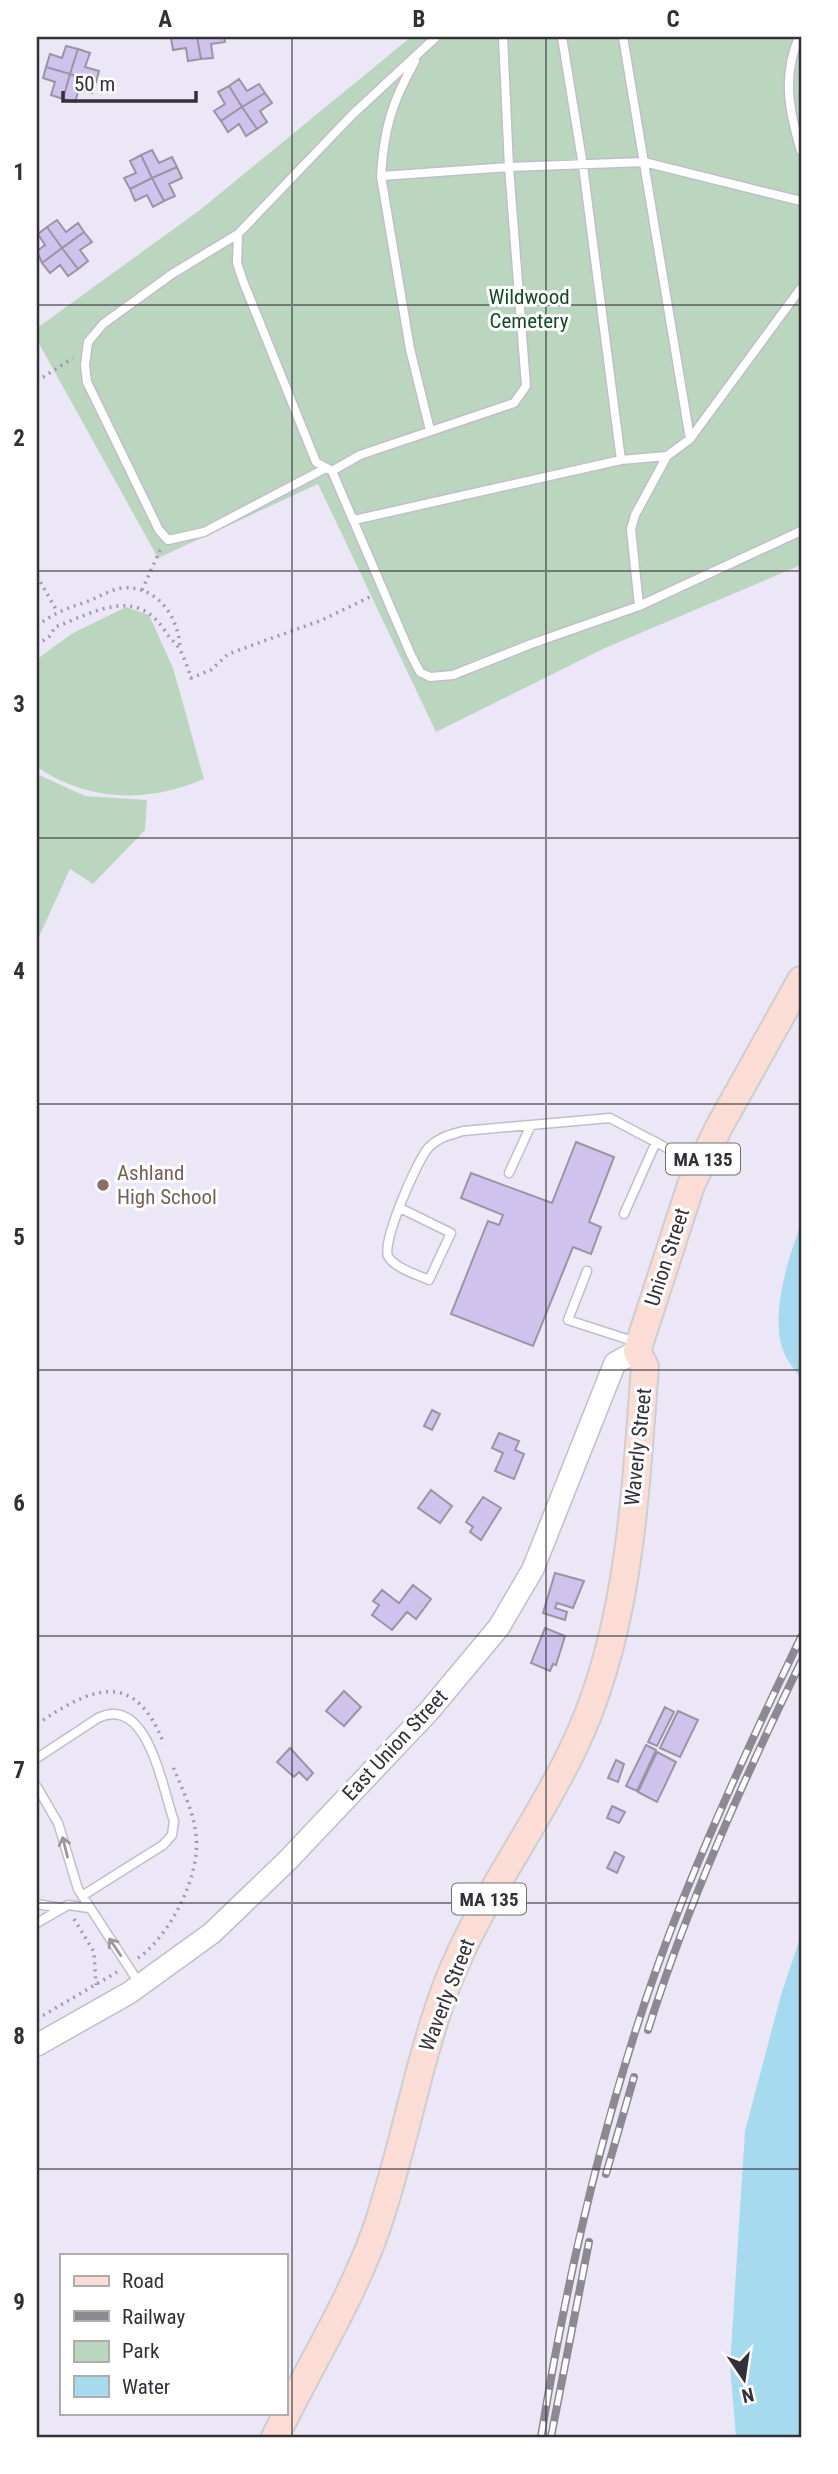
<svg xmlns="http://www.w3.org/2000/svg" width="838" height="2474" viewBox="0 0 838 2474" font-family="'Roboto Condensed',sans-serif">
  <rect width="100%" height="100%" fill="#ebe7f6"/>
  <!-- green -->
  <path fill="#bbd6bf" d="M411,37H801V565L605,648L436,732L318,484L158,558L37,340V328L200,210Z
    M126,607L149,615L173,668L204,779C148,803 88,802 37,767V659L73,633Z
    M37,774L85,796L147,800L145,830L93,884L70,869L37,941Z"/>
  <!-- water -->
  <path fill="#a6daee" d="M801,1225V1378C794,1369 787,1361 783,1350C770,1318 788,1256 801,1225Z
    M801,1935V2437H736L730,2366L745,2131L781,1995Z"/>
  <!-- building -->
  <path fill="#cfc3ee" stroke="#9995a3" stroke-width="2" d="M197,37L201,59L188,61L186,48L173,50L171,38Z
    M197,37H224L225,42L211,44L213,58L201,59Z
    M66,46L78,49L70,74L46,67L50,54L62,58Z
    M78,49L90,53L85,67L99,71L96,82L70,74Z
    M46,67L70,74L63,99L51,95L55,82L43,78Z
    M70,74L96,82L92,93L79,89L75,102L63,99Z
    M239,79L247,91L259,84L265,93L242,107L229,86Z
    M229,86L242,107L221,121L214,111L225,104L218,92Z
    M265,93L272,103L260,111L267,122L257,129L242,107Z
    M242,107L257,129L246,136L239,124L228,132L221,121Z
    M152,150L159,163L172,157L177,167L152,178L141,155Z
    M141,155L152,178L130,189L124,178L136,173L130,161Z
    M177,167L182,178L169,184L175,196L164,201L152,178Z
    M152,178L164,201L153,207L147,195L135,201L130,189Z
    M57,220L66,232L78,223L84,232L62,248L47,227Z
    M47,227L62,248L42,263L37,251L45,245L38,234Z
    M84,232L92,242L80,250L88,261L78,269L62,248Z
    M62,248L78,269L68,276L60,265L50,273L42,263Z
    M576,1142L614,1157L589,1222L601,1227L591,1254L573,1247L533,1346L451,1314L488,1221L499,1225L503,1215L461,1198L471,1173L552,1203Z
    M432,1410L440,1414L432,1430L424,1426Z
    M499,1433L519,1441L515,1450L524,1454L514,1479L495,1471L503,1453L492,1448Z
    M431,1490L452,1506L440,1523L418,1508Z
    M483,1497L501,1508L481,1540L470,1532L473,1527L466,1522Z
    M555,1573L584,1581L573,1608L557,1603L555,1608L567,1612L565,1620L543,1613Z
    M413,1585L431,1599L416,1619L407,1612L392,1630L372,1615L379,1605L373,1601L382,1590L399,1603Z
    M545,1628L565,1636L556,1665L553,1664L550,1671L531,1663Z
    M344,1691L361,1707L344,1726L326,1711Z
    M665,1707L674,1712L657,1746L648,1742Z
    M678,1711L698,1720L680,1757L660,1748Z
    M646,1745L656,1750L637,1791L626,1786Z
    M290,1748L313,1773L307,1780L299,1772L294,1777L277,1762Z
    M657,1752L676,1762L657,1802L638,1792Z
    M616,1760L624,1764L618,1782L608,1778Z
    M612,1806L625,1812L619,1823L607,1818Z
    M615,1852L624,1857L617,1873L607,1868Z"/>
  <g fill="none" stroke-linecap="round" stroke-linejoin="round">
    <defs>
      <path id="service" d="M503,37L509,167L644,162L801,201
        M562,37L583,166L621,460
        M623,37L690,439L667,456L635,515L631,529L639,606
        M799,37C782,76 789,111 801,151
        M381,176L410,349L430,430
        M238,234L237,263L243,281L316,462L332,471L411,655L420,672L430,677L453,675L531,644L639,606L801,531
        M690,439L801,288
        M326,468L204,532L168,540L159,530L87,382L85,365L88,342L103,324L172,274L238,234L352,115L436,37
        M332,471L360,455L514,403L526,386L509,167L381,176C384,128 392,102 415,61
        M354,520L621,460L667,456
        M509,1173L531,1125
        M400,1208L451,1233L429,1280C418,1275 394,1268 388,1256C382,1241 417,1160 429,1147C439,1137 450,1135 463,1131L610,1118L697,1164
        M624,1214L656,1142
        M587,1271L568,1320L636,1342
        M37,1758L98,1718C148,1694 162,1788 174,1821L172,1835L163,1845L82,1896
        M37,1787L58,1823L78,1889L139,1983
        M37,1904L60,1908
        M37,1923L68,1905L89,1908"/>
      <path id="tertiary" d="M37,2045L129,1993L212,1933L288,1860L429,1711L499,1627L533,1569L615,1363L637,1351"/>
      <path id="primary" d="M275,2437C308,2368 350,2303 376,2230C404,2149 417,2063 448,1982C480,1900 535,1829 573,1749C630,1632 635,1495 645,1367L637,1351L691,1185L719,1127L801,980"/>
    </defs>
    <!-- service casing -->
    <use href="#service" stroke="#c1bdcc" stroke-width="11"/>
    <!-- tertiary casing -->
    <use href="#tertiary" stroke="#c1bdcc" stroke-width="24"/>
    <!-- primary casing -->
    <use href="#primary" stroke="#cececf" stroke-width="30"/>
    <!-- path -->
    <path stroke="#9e9ba6" stroke-width="3.5" stroke-dasharray="2 5" stroke-linecap="butt" d="M37,381L73,358
      M37,576L57,611
      M142,590L161,548
      M37,626C52,614 67,608 86,602C98,598 109,590 122,588C156,585 178,615 180,647
      M37,645L50,636L55,627C95,612 136,586 165,631C169,638 175,642 179,648C184,657 188,668 191,678L211,670L228,654L322,620L374,595
      M37,1724C91,1688 134,1667 164,1744
      M74,1919L94,1952L96,1985
      M138,1958C170,1936 201,1875 196,1836C194,1811 181,1787 172,1764
      M37,2019L117,1972"/>
    <!-- service -->
    <use href="#service" stroke="#fff" stroke-width="8"/>
    <!-- tertiary -->
    <use href="#tertiary" stroke="#fff" stroke-width="21"/>
    <!-- primary -->
    <use href="#primary" stroke="#fbddd6" stroke-width="26"/>
    <defs>
      <path id="rail" d="M648,2030C688,1903 743,1781 801,1662
        M606,2174L634,2077
        M541,2437C570,2258 612,2078 679,1909C716,1816 758,1726 801,1637
        M551,2437L589,2242"/>
    </defs>
    <!-- rail casing -->
    <use href="#rail" stroke="#8c8993" stroke-width="8"/>
    <!-- rail -->
    <use href="#rail" stroke="#fff" stroke-width="5" stroke-dasharray="16" stroke-linecap="butt"/>
  </g>
  <!-- one-way arrows -->
  <defs><path id="oneway-shaft" d="M-6 0H5M1.5-3L5.5 0L1.5 3" fill="none" stroke-width="1.6" stroke-linecap="round" stroke-linejoin="round" transform="scale(1.75)"/></defs>
  <g stroke="#99989b">
    <use href="#oneway-shaft" transform="translate(65 1847) rotate(-104)"/>
    <use href="#oneway-shaft" transform="translate(115 1947) rotate(-124)"/>
  </g>
  <!-- grid -->
  <path fill="none" stroke="#333137" stroke-width="2" stroke-opacity="0.55" d="M292,37V2437M546,37V2437M37,305H801M37,571H801M37,838H801M37,1104H801M37,1370H801M37,1636H801M37,1903H801M37,2169H801"/>
  <!-- markers -->
  <circle fill="#8d6e63" stroke="#fff" stroke-width="2.5" cx="103" cy="1185" r="7"/>
  <g text-anchor="middle" stroke-width="6" stroke-linejoin="round" paint-order="stroke">
    <!-- shield labels -->
    <g fill="#fff" stroke="#706f73" stroke-width="2">
      <rect x="666" y="1143.5" width="74" height="31" rx="5"/>
      <rect x="452" y="1883.5" width="74" height="31" rx="5"/>
    </g>
    <g font-size="19" font-weight="bold" fill="#333137">
      <text x="703" y="1166">MA 135</text>
      <text x="489" y="1906">MA 135</text>
    </g>
    <!-- park labels -->
    <g font-size="21" fill="#134d24" stroke="#fff">
      <text x="529" y="304">Wildwood<tspan x="529" dy="24">Cemetery</tspan></text>
    </g>
    <!-- education labels -->
    <g font-size="21" fill="#785e54" stroke="#fff" text-anchor="start">
      <text x="117" y="1180">Ashland<tspan x="117" dy="24">High School</tspan></text>
    </g>
    <!-- street labels -->
    <g font-size="21" fill="#333137" stroke="#fff">
      <text transform="translate(667 1257) rotate(-72)" y="7">Union Street</text>
      <text transform="translate(638 1447) rotate(-84)" y="7">Waverly Street</text>
      <text transform="translate(395 1745) rotate(-47)" y="7">East Union Street</text>
      <text transform="translate(447 1995) rotate(-69)" y="7">Waverly Street</text>
    </g>
  </g>
  <!-- border -->
  <rect width="838" height="2474" fill="none" stroke="#ffffff" stroke-width="77"/>
  <!-- legend -->
  <rect x="60" y="2254" width="228" height="161" fill="#ffffff" stroke="#adadaf" stroke-width="2"/>
  <rect x="74" y="2276" width="35" height="10" fill="#fbddd6" stroke="#adadaf" stroke-width="2"/>
  <text x="122" y="2288" font-size="21" fill="#333137">Road</text>
  <rect x="74" y="2311" width="35" height="10" fill="#8c8993" stroke="#adadaf" stroke-width="2"/>
  <text x="122" y="2324" font-size="21" fill="#333137">Railway</text>
  <rect x="74" y="2341" width="35" height="21" fill="#bbd6bf" stroke="#adadaf" stroke-width="2"/>
  <text x="122" y="2358" font-size="21" fill="#333137">Park</text>
  <rect x="74" y="2376" width="35" height="21" fill="#a6daee" stroke="#adadaf" stroke-width="2"/>
  <text x="122" y="2394" font-size="21" fill="#333137">Water</text>
  <!-- north arrow -->
  <g transform="translate(744 2379) rotate(167)" stroke="#ffffff" stroke-width="5" paint-order="stroke">
  <path d="M0-5L12 26L0 18L-12 26Z" fill="#333137"/>
  <text y="-10" font-size="19" font-weight="bold" text-anchor="middle" fill="#333137">N</text>
  </g>
  <!-- scale -->
  <path d="M63 91v10h133v-10" fill="none" stroke="#333137" stroke-width="3.5"/>
  <text x="74" y="91" font-size="21" fill="#333137" stroke="#ffffff" stroke-width="5" paint-order="stroke">50 m</text>
  <rect x="38" y="38" width="762" height="2398" fill="none" stroke="#333137" stroke-width="2.5"/>
  <g font-size="23" text-anchor="middle" font-weight="bold" fill="#333137">
    <text x="165" y="27">A</text>
    <text x="419" y="27">B</text>
    <text x="673" y="27">C</text>
    <text x="19" y="180">1</text>
    <text x="19" y="446">2</text>
    <text x="19" y="712">3</text>
    <text x="19" y="979">4</text>
    <text x="19" y="1245">5</text>
    <text x="19" y="1511">6</text>
    <text x="19" y="1778">7</text>
    <text x="19" y="2044">8</text>
    <text x="19" y="2310">9</text>
  </g>
</svg>
